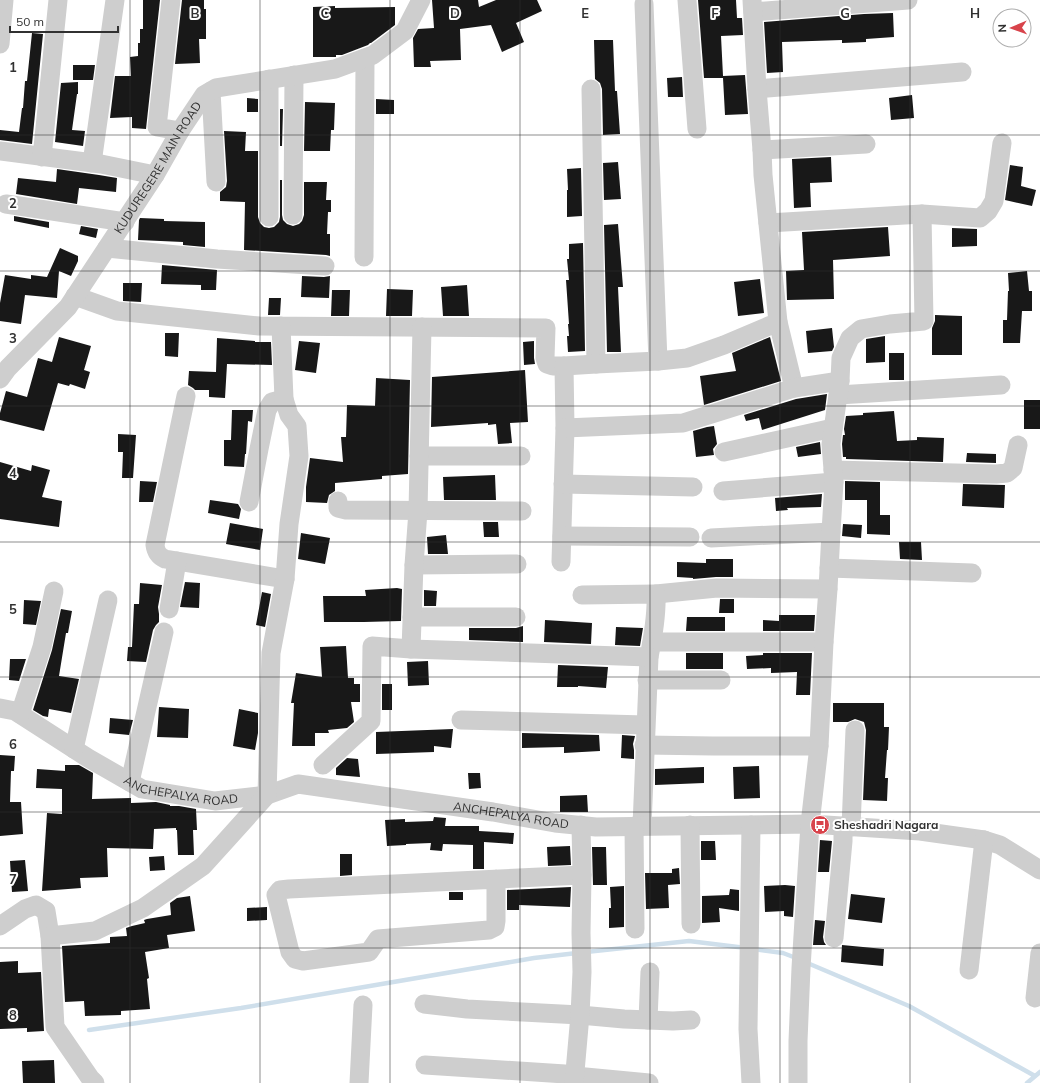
<svg xmlns="http://www.w3.org/2000/svg" width="1040" height="1083" viewBox="0 0 1040 1083" font-family="Mulish,sans-serif">
  <rect width="100%" height="100%" fill="#fff"/>
  <g fill="none" stroke-linecap="round" stroke-linejoin="round">
    <!-- stream -->
    <path stroke="#cfdfeb" stroke-width="4.5" d="M753,949L783,953L796,958
      M586,952L689,941L746,948
      M805,962L909,1006L1035,1076
      M89,1030L241,1008L534,958L577,953
      M1027,1083L1040,1072"/>
  </g>
  <!-- building -->
  <path fill="#181818" d="M143,0H160L146,129L132,128V117L110,118L115,76H131L130,57L138,56V43H140V29H143Z
    M182,0H204V9H206V39H199L200,63L175,64Z
    M432,0H478L479,7L496,0H537L542,11L516,23L524,42L502,52L491,25L460,29L461,60L430,61L431,67H414L413,38L418,29L434,28Z
    M698,0H736L737,18H742L743,35L721,36L723,76L745,75L748,114L725,115L723,78H704Z
    M335,6V8L395,7V25L371,43H370L368,45L342,55H336V57H313V7Z
    M893,13L894,37L866,39V42L842,43V40L782,42L783,72L767,73L764,22L864,14Z
    M32,33L43,34L32,144L0,140V130L19,132L22,108H23L25,81H27Z
    M594,40H613L615,91H617L620,134L603,135L602,89L600,83L595,79Z
    M73,65H95L93,80H73Z
    M682,77L683,97H668L667,78Z
    M78,82V94H77L72,130L85,131L83,146L55,142L61,83Z
    M912,95L914,118L891,120L889,98Z
    M247,98L258,99V112H247Z
    M376,99L394,100V114H376Z
    M305,102L335,103L334,130H331L330,151H304Z
    M280,109H283L282,146H280Z
    M224,131L246,132L245,151H258V217L260,223L264,227L269,228L274,227L279,222L280,217V180H282V215L283,220L287,224L293,226L299,224L302,221L304,215V182H327L326,200H331V212H328L327,234H330V256L326,255L244,250L245,202L220,201V192L226,187L227,181Z
    M831,157L832,182L810,183L811,207L794,208L792,159Z
    M618,162L621,199L604,200L603,163Z
    M1010,165L1023,167L1021,186L1036,190L1032,206L1005,200Z
    M581,168L582,216L567,217V190H568L567,169Z
    M57,169L99,175L117,178L116,192L79,188L77,204L16,194L18,178L56,182Z
    M14,216L49,222V228L14,221Z
    M140,218L164,219V221L205,222V247L183,245V242L138,240L139,220Z
    M618,224L623,287H618L621,352H607L604,225Z
    M81,226L98,229L96,238L79,234Z
    M888,227L890,256L833,260L834,299L787,300L786,271L804,270L802,232Z
    M952,228L977,229V246L952,247Z
    M583,243L585,351L568,352L567,336H569L568,324H569L566,280H569L567,259H569V244Z
    M60,248L78,256V261L71,276L59,271L57,298L25,295L21,324L0,321V303L5,275L31,279V275L47,277Z
    M162,265L217,270L216,290H201V285L161,284Z
    M1027,271L1029,291H1032V311H1022L1020,343H1003V320H1007L1008,291H1009L1008,273Z
    M302,276L324,277L330,276L329,298L301,297Z
    M760,279L764,313L738,316L734,282Z
    M123,283H142L141,302L123,301Z
    M467,285L469,316H443L441,287Z
    M387,289L413,290L412,316H386Z
    M332,290H350L349,316H331Z
    M269,298H281L280,315H268Z
    M935,315L962,316V355H932V328L935,321Z
    M832,328L834,347L832,351L808,353L806,331Z
    M165,333H179L178,357L165,356Z
    M885,336V362L866,363V339Z
    M59,337L91,346L84,370L90,372L85,389L70,384L69,386L58,383L44,431L0,420V413L6,391L27,397L38,358L52,362Z
    M770,337L781,381L704,405L700,376L736,371L732,353Z
    M217,338L255,341V342H271L272,365L227,364L225,398L209,397V390H195L193,388L188,385L189,371L216,372Z
    M299,341L320,343L316,373L295,370Z
    M534,341V358L535,364L524,365L523,342Z
    M889,353H904V380H889Z
    M525,370L528,422L510,423L512,443L498,444L496,424L488,425V423L431,427L432,377Z
    M376,378L410,380L408,474L382,476V479L335,483V491L329,495L327,503L306,502V487L310,458L343,462L341,437H346L347,405L375,406Z
    M827,394L825,410L762,430L759,418L746,421L744,415L796,399Z
    M1024,400H1040V429H1024Z
    M232,410H253L252,422L248,421L246,454H245L244,467L224,466V440H231Z
    M894,411L897,441L917,440V437L944,438L943,462L846,459V457H843L842,444L843,435H845L844,429L846,416L863,415V413Z
    M714,426L717,444L713,449L714,455L696,457L693,431L707,427Z
    M118,434L136,435L133,478H122L123,452H118Z
    M820,442L821,454L798,457L796,447Z
    M967,453L996,454V463L966,462Z
    M0,462L31,471L32,465L50,470L42,497L62,501L59,527L0,519Z
    M495,475L496,500H444L443,477Z
    M140,481L157,482L153,502H139Z
    M845,481L880,482V515H890V535L867,534V500H845Z
    M963,484L1005,485L1004,508L962,506Z
    M822,494L821,507L787,508L788,510L776,511L775,498Z
    M210,500L238,504L241,509L239,519L208,513Z
    M483,522H498L499,537H484Z
    M230,523L263,529L260,550L226,544Z
    M843,524L862,525L861,538L842,536Z
    M301,533L330,538L325,564L298,559Z
    M446,535L448,554H428L427,537Z
    M899,542H921L922,560L900,559Z
    M706,559H733V577H716L693,579V578L677,577V562L706,563Z
    M185,582L200,583L199,608L180,607Z
    M140,583L162,585L158,607L159,614V622L156,625L153,630L146,662L127,661L128,647H132L134,604H139Z
    M397,588L402,589L401,621L364,622H324L323,596H366L365,590Z
    M424,590L437,591L436,606H424Z
    M262,592L271,594L265,627L256,625Z
    M720,599H734V613H719Z
    M24,600L41,601L36,625L23,624Z
    M61,609L72,611L68,633H66L59,676L79,679L71,713L49,709L48,717L43,716L33,710L52,650Z
    M779,615H815L814,631H763V620L779,621Z
    M687,617H725V631H686Z
    M545,620L592,623L591,644L544,642Z
    M523,626V642L469,640V628H516Z
    M616,627L643,628L640,646L615,645Z
    M346,646L348,678H354V684H360V702H351L354,722L347,728L328,730L329,733H315V746H292L294,703H291L296,673L322,677L320,647Z
    M686,653H723V669H686Z
    M763,653H812L810,695H796L797,672L771,673V668L747,669L746,656L763,655Z
    M10,659H26L19,681L9,680Z
    M428,661L429,685L408,686L407,662Z
    M558,665L608,667L606,688L578,686V687H557Z
    M382,684H392V710H382Z
    M833,703H884V727H889L888,750H887L885,778H888L887,801L863,800L866,730L864,722L855,719L848,722H833Z
    M159,707L189,709L188,738L157,737Z
    M239,709L258,713V733L255,750L233,746Z
    M110,718L133,720L129,735L109,733Z
    M453,729L451,748L434,746V752L376,754V732Z
    M522,733L599,735L600,751L564,753V747L522,748Z
    M622,735L635,736L633,744L634,750V759L621,758Z
    M0,755L15,756L14,771H11L10,802H21L23,834L0,836Z
    M347,758L358,759L360,777L336,775V768Z
    M65,765H79L93,773L92,799L131,798V803L156,802L170,805V806H179L196,809L197,830H193L194,855H178L177,830H176V828L154,829L153,849L107,848L108,877L80,878L81,888L42,891L47,813L62,814V789L36,788L37,769L65,771Z
    M759,766L760,798L734,799L733,767Z
    M704,767V783L655,785V769Z
    M468,773H480L481,788L469,789Z
    M587,795L588,812H560V796Z
    M434,817L446,818L445,826H479V831L514,833L513,844L484,842V869H473V845L443,844L442,851L430,850L431,843L406,844V845L387,846L385,820L405,819V822L433,821Z
    M820,840L832,841L829,872H818Z
    M701,841H715L716,860H701Z
    M570,846L571,865L548,866L547,847Z
    M592,847H606L607,885H593Z
    M340,854H352V875L340,876Z
    M164,856L165,870L150,871L149,857Z
    M25,860L28,891L12,892L10,861Z
    M679,868L680,884L668,885L669,908L646,909L645,873H672V869Z
    M785,885L795,886L793,917L784,916V911L765,912L764,886Z
    M624,886V927L609,928V908H611L610,887Z
    M571,887L570,907L519,905V910H507V890Z
    M730,889L739,890V911L719,908L720,922L702,923V896L729,895Z
    M449,892H463V900H449Z
    M851,894L885,898L882,923L848,919Z
    M190,896L195,931L167,935L169,948L145,952L149,978L147,979L150,1009L121,1011V1015L85,1016L84,1001L65,1002L62,946L110,943V937L127,936L126,928L132,926L145,923L144,920L147,919L171,915L170,903L177,898Z
    M267,907V920L247,921V908Z
    M815,920L825,921L823,937L824,942L826,945H813Z
    M842,945L884,949L883,966L841,962Z
    M18,961V973L41,972L44,1031L27,1032V1028L0,1029V962Z
    M54,1060L55,1083H23L22,1061Z"/>
  <g fill="none" stroke-linecap="round" stroke-linejoin="round">
    <!-- minor -->
    <g stroke="#cecece" stroke-width="19">
      <path d="M171,0L157,127L180,131"/>
      <path d="M687,0L697,129"/>
      <path d="M644,4L658,361"/>
      <path d="M753,12L908,0"/>
      <path d="M0,44L4,0"/>
      <path d="M269,79V217"/>
      <path d="M591,89L596,364"/>
      <path d="M757,89L962,72"/>
      <path d="M211,91L216,182"/>
      <path d="M762,150L866,144"/>
      <path d="M0,151L101,164L155,175"/>
      <path d="M42,157L58,0"/>
      <path d="M92,163L115,0"/>
      <path d="M6,204L125,222"/>
      <path d="M293,215L294,75"/>
      <path d="M768,223L922,214L980,218L988,211L994,201L1002,143"/>
      <path d="M107,248L217,259L325,266"/>
      <path d="M364,257L365,58"/>
      <path d="M75,296L117,311L259,326L546,328L545,358L547,364L553,366H564L565,428L561,562"/>
      <path d="M778,322L794,388"/>
      <path d="M564,366L596,364L658,361L687,358L724,345L778,322L763,175L762,150L757,89L752,0"/>
      <path id="s1" d="M0,379L8,368L68,307L155,175L180,131L204,95L216,88L335,69L373,55L405,31L421,0"/>
      <path d="M838,395L1001,385"/>
      <path d="M186,396L155,545C156,552 158,556 165,559L285,579"/>
      <path d="M565,428L683,423L794,388L840,381"/>
      <path d="M724,452L833,428"/>
      <path d="M419,456H521"/>
      <path d="M833,470L996,474L1007,473L1013,468L1018,445"/>
      <path d="M563,484L693,487"/>
      <path d="M723,491L834,482"/>
      <path d="M338,501V508L346,510L522,511"/>
      <path d="M249,502L259,449L267,410L272,402L284,399"/>
      <path d="M562,536L690,537"/>
      <path d="M711,538L831,532"/>
      <path d="M414,565L517,564"/>
      <path d="M829,568L972,573"/>
      <path d="M656,594L717,588L828,589"/>
      <path d="M582,595L656,594C657,615 653,637 649,657L642,826"/>
      <path d="M169,609L177,561"/>
      <path d="M412,617H516"/>
      <path d="M652,642H824"/>
      <path d="M411,649L649,657"/>
      <path d="M647,680H721"/>
      <path id="s2" d="M0,708L15,711L88,758L142,789L215,801L267,795L298,784L493,812L555,823L596,827L810,824L920,831L984,840L1000,845L1040,870"/>
      <path d="M20,714L42,647L54,591"/>
      <path d="M461,720L645,725"/>
      <path d="M644,745L713,746H819"/>
      <path d="M74,749L108,600"/>
      <path d="M323,765L371,721L372,646L411,649L414,565L418,511L422,327"/>
      <path d="M130,782L164,632"/>
      <path d="M690,825L691,924"/>
      <path d="M634,826L635,929"/>
      <path d="M851,827L855,730"/>
      <path d="M496,879V921L495,927L489,930L378,939L369,952L303,961L295,959L290,952L276,895L280,890L289,889L582,875"/>
      <path d="M0,926L25,909L36,905L46,911L50,936L55,1027L90,1078L95,1083"/>
      <path d="M50,936L95,931L143,908L203,866L267,795L271,653L285,579L289,524L299,456L297,426L289,415L284,399L281,326"/>
      <path d="M834,938L843,841V826"/>
      <path d="M969,970L984,840"/>
      <path d="M1035,998L1040,953"/>
      <path d="M424,1004L467,1009L580,1015L624,1019L673,1021L691,1020"/>
      <path d="M648,1020L650,972"/>
      <path d="M425,1065L565,1074L575,1076L649,1083"/>
      <path d="M359,1083L363,1005"/>
      <path d="M574,1083L580,1015L582,972L581,933L582,875L581,825"/>
      <path d="M751,1083L748,1029L751,825"/>
      <path d="M798,1083V1041L801,968L810,824L819,746L824,642L828,589L831,532L834,482L831,444L840,381L841,358L850,338L861,329L890,324L924,321L922,214"/>
    </g>
  </g>
  <!-- grid -->
  <path fill="none" stroke="#313131" stroke-width="1" stroke-opacity="0.55" d="M130,0V1083M260,0V1083M390,0V1083M520,0V1083M650,0V1083M780,0V1083M910,0V1083M0,135H1040M0,271H1040M0,406H1040M0,542H1040M0,677H1040M0,812H1040M0,948H1040"/>
  <!-- icons -->
  <defs>
    <symbol id="bus-disc" viewBox="-11 -11 22 22"><circle r="9.5" fill="#d8434b" stroke="#fff"/><path d="M-5-6H5V4H4V6H2V4H-2V6H-4V4H-5ZM-3.5-4V0h7V-4ZM-3.5 1.2v1.5H-2V1.2ZM2 1.2v1.5H3.5V1.2Z" fill="#fff"/></symbol>
  </defs>
  <g fill-rule="evenodd">
    <use href="#bus-disc" x="809" y="814" width="22" height="22"/>
  </g>
  <g text-anchor="middle" stroke-width="4" stroke-linejoin="round" paint-order="stroke">
    <!-- street labels -->
    <g font-size="12" fill="#313131" stroke="#fff">
      <text dy="4" stroke="none"><textPath href="#s1" startOffset="265">KUDUREGERE MAIN ROAD</textPath></text>
      <text dy="4" stroke="none"><textPath href="#s2" startOffset="203">ANCHEPALYA ROAD</textPath></text>
      <text dy="4" stroke="none"><textPath href="#s2" startOffset="539">ANCHEPALYA ROAD</textPath></text>
    </g>
    <!-- poi labels -->
    <g font-size="12" font-weight="bold" fill="#313131" stroke="#fff" text-anchor="start">
      <text x="834" y="829">Sheshadri Nagara</text>
    </g>
  </g>
  <g font-size="13" text-anchor="middle" font-weight="bold" fill="#313131" stroke="#fff" stroke-width="4" stroke-linejoin="round" paint-order="stroke">
    <text x="195" y="18">B</text>
    <text x="325" y="18">C</text>
    <text x="455" y="18">D</text>
    <text x="585" y="18">E</text>
    <text x="715" y="18">F</text>
    <text x="845" y="18">G</text>
    <text x="975" y="18">H</text>
    <text x="13" y="72">1</text>
    <text x="13" y="208">2</text>
    <text x="13" y="343">3</text>
    <text x="13" y="478">4</text>
    <text x="13" y="614">5</text>
    <text x="13" y="749">6</text>
    <text x="13" y="884">7</text>
    <text x="13" y="1020">8</text>
  </g>
  <!-- north arrow -->
  <g transform="translate(1012 28) rotate(268)"><circle r="19" fill="#ffffff" stroke="#adadad"/>
  <path d="M0-3L7 15L0 10L-7 15Z" fill="#d8434b"/>
  <text y="-6" font-size="11" font-weight="bold" text-anchor="middle" fill="#313131">N</text>
  </g>
  <!-- scale -->
  <path d="M10 26v6h108v-6" fill="none" stroke="#313131" stroke-width="2"/>
  <text x="16" y="26" font-size="12" fill="#313131" stroke="#ffffff" stroke-width="3" paint-order="stroke">50 m</text>
</svg>
